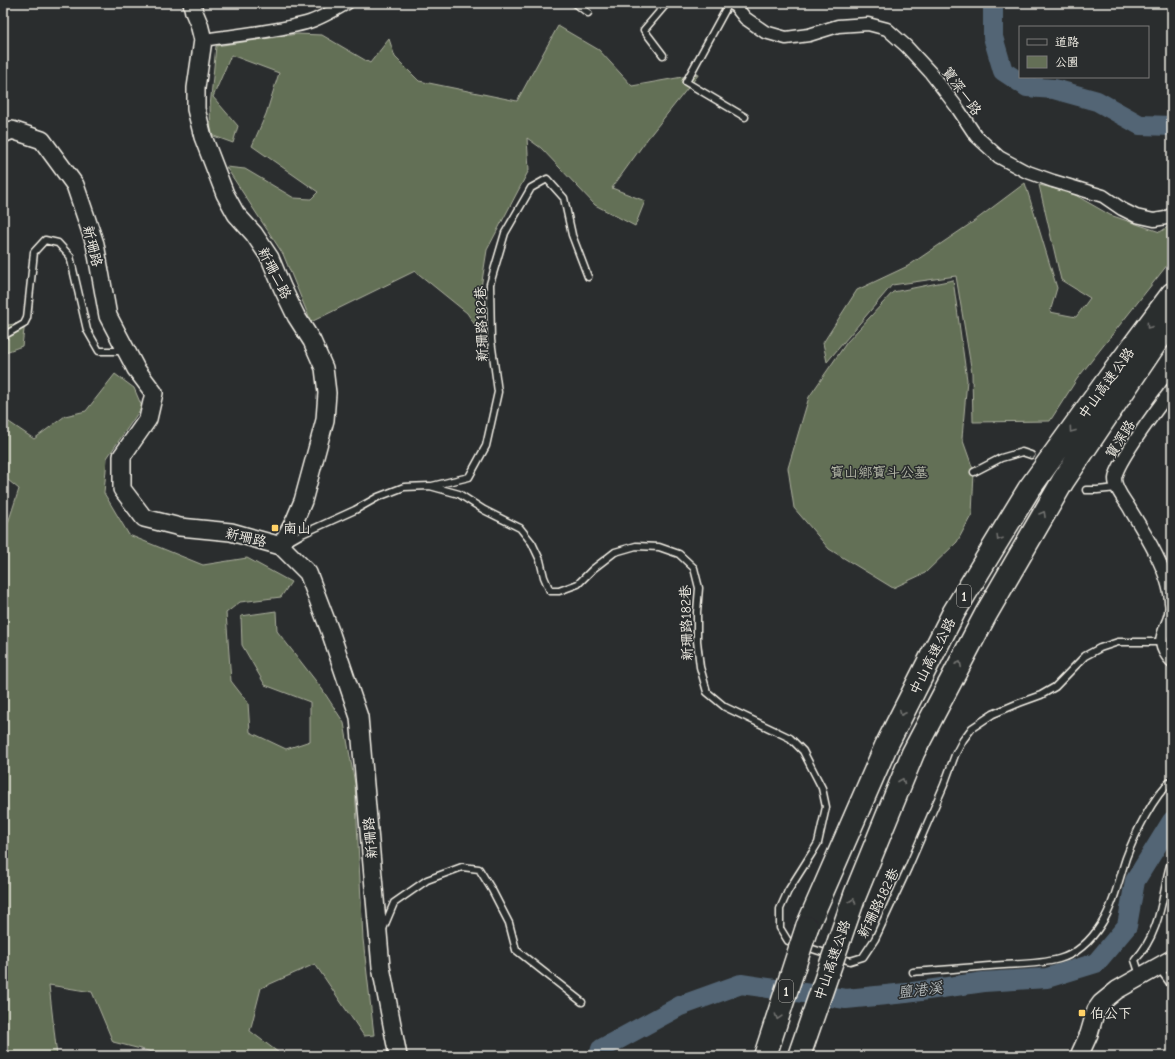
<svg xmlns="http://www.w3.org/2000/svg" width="1175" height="1059" viewBox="0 0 1175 1059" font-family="'Comic Neue','LXGW WenKai TC',sans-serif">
  <rect width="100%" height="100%" fill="#2a2d2e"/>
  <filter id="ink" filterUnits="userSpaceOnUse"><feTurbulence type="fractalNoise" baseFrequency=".025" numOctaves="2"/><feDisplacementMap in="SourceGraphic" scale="8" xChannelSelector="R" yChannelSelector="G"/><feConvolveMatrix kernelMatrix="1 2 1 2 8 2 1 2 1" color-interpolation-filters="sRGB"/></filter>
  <g filter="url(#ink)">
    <!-- green -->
    <path fill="#646f56" stroke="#acb09f" d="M558,26L599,50L632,86L699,74L648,138L612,188L645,201L635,226L595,205L541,148L527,138L529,170L487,250L475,325L467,313L415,271L311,322L283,254L226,167L245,169L294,198L311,199L318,192L252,146L266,114L279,73L231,55L213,97L238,126L233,143L211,135L210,107L216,46L297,34L322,35L370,63L389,39L395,57L419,81L517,101Z
      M1025,183L1057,288L1050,312L1076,317L1090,298L1061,280L1039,185L1070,192L1110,215L1160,232L1172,224V259L1077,379L1050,421L973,422L972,373L956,276L892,285L827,362L823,343L857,290L908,266L973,222Z
      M953,280L967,380L962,438L974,472L972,514L957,542L925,573L893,588L829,549L794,508L788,468L809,397L847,342L893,292Z
      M25,322L22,346L3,353V326Z
      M115,374L134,388L142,407L107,458L104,493L129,535L203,565L247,558L291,582L281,597L240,602L226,613L231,681L248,703L250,732L286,749L310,741V702L265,685L242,645L241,616L276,611L277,631L322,689L344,723L355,784L363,939L374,1035L364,1036L315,964L261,988L250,1031L283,1056H168L113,1042L92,992L49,985L57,1056H3V551L6,529L19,489L3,476V418L34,439L65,416L86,411Z"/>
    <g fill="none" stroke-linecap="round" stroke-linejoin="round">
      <!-- river -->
      <path stroke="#536575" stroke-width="20" d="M993,3V37L1003,71L1027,87L1054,89L1097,101L1140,125L1172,126
        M599,1056L601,1049L680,1006L741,984L846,999L906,993L984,982L1047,978L1096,963L1127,926L1135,881L1172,821"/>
      <defs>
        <path id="lane" d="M575,3L588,13
          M729,3L686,82L745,117
          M1169,3L1172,5
          M663,55L644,30L667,3
          M3,336L24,324L27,318L34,252L45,240L58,243L70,256L87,330L99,351H124
          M974,472L1001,458L1022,452L1031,455
          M432,486L469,477L486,446L498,392L491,340L490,284L505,233L531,188L547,179L564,198L572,235L588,277
          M1086,490H1097L1117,488
          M288,542L302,534L355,510L378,497L404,487L430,486L459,494L484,510L520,528L532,543L540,560L544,577L550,591H559L578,584L593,569L615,552L636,546L659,547L679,554L694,568L699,588L697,612V641L700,667L707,692L725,707L790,738L803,751L822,788L826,807L818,843L812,853L788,891L780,909V928L788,941L850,961L863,957L875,939L908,868L944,785L955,755L963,740L972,728L993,714L1019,703L1041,695L1055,687L1085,656L1100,648L1118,642H1161
          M383,929L394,903L427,880L462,867L479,869L492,890L509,923L516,950L582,1002
          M1159,968L1172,986
          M913,972C944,970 974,967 1004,965C1022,964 1041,964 1059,959C1077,954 1092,939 1102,923C1114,904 1119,879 1126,858C1135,834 1153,796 1172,780
          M1140,975L1135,960C1154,940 1160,914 1165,888C1167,878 1168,869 1172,860"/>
        <path id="street" d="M733,3L745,18L765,32L786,38L809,35L838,26L868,24L887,29L906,46L930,72L956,106L976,136L999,157L1025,171L1053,181L1103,196L1122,209L1136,216L1154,220L1166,218L1172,214
          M203,40C237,35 272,32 306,23C320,19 335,10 347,3
          M1172,389C1160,405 1116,463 1115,479C1115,490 1126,501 1131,511C1146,535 1170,574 1171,602C1172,607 1171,615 1169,620C1167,625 1161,637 1162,643C1163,650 1167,656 1172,661"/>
        <path id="secondary" d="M192,3L194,12L199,24L203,40L196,88V109L203,137L225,194L236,214L254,234L270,258L282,287L296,316L312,341L324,368L327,393L325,420L303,501L295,520L281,546
          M3,134L12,130L42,140L75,185L95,244L108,316L136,369L154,393L148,419L122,456V489L144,518L180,527L231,532L281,546L308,573L330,631L359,717L381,967L398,1056
          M1079,1056L1089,1034L1096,1010L1101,1003L1117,990L1172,959"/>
        <path id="highway" d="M807,927L886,746L954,612L1029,489L1110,377L1172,294
          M840,938L855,895L913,753L986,614L1063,481L1155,344L1172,323"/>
      </defs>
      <!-- lane casing -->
      <use href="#lane" stroke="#f4f1e8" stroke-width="9"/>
      <!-- street casing -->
      <use href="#street" stroke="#f4f1e8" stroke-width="15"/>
      <!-- secondary casing -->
      <use href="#secondary" stroke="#f4f1e8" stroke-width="20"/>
      <!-- highway casing -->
      <use href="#highway" stroke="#f4f1e8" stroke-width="25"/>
      <!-- lane -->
      <use href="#lane" stroke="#2a2d2e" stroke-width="6"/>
      <!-- street -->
      <use href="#street" stroke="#2a2d2e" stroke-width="12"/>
      <!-- secondary -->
      <use href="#secondary" stroke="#2a2d2e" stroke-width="17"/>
      <!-- highway -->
      <use href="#highway" stroke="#2a2d2e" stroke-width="22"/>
      <defs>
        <path id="highway-bridge" d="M765,1056L807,927
          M799,1056L840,938"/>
      </defs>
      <!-- highway-bridge casing -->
      <use href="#highway-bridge" stroke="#f4f1e8" stroke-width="25" stroke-linecap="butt"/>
      <!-- highway-bridge -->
      <use href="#highway-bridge" stroke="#2a2d2e" stroke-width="22"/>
    </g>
    <!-- one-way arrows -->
    <defs><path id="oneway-chevron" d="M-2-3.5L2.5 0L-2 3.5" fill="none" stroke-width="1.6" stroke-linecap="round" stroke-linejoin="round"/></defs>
    <g stroke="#71726f">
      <use href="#oneway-chevron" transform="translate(1149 326) rotate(127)"/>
      <use href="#oneway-chevron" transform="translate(1072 430) rotate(126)"/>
      <use href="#oneway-chevron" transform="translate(1043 514) rotate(-60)"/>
      <use href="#oneway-chevron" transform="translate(999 538) rotate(122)"/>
      <use href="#oneway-chevron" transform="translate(959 664) rotate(-63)"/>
      <use href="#oneway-chevron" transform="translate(902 713) rotate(117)"/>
      <use href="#oneway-chevron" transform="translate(902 781) rotate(-68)"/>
      <use href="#oneway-chevron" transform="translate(853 901) rotate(-71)"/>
      <use href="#oneway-chevron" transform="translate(778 1017) rotate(108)"/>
    </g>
  </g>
  <!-- markers -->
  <g fill="#ffd166" stroke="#2a2d2e" stroke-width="1.5">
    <rect x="271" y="524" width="8" height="8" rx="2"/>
    <rect x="1078" y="1009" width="8" height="8" rx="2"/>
  </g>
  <g text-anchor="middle" stroke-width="3" stroke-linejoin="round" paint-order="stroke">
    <!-- shield labels -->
    <g fill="#2a2d2e" stroke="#b7b6b0" stroke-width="1">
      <rect x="957" y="585" width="14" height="22" rx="3"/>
      <rect x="779" y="980" width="14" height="22" rx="3"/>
    </g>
    <g font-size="13" font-weight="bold" fill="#f4f1e8">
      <text x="964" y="601">1</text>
      <text x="786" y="996">1</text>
    </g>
    <!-- street labels -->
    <g font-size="14" fill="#f4f1e8" stroke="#2a2d2e">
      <text transform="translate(962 91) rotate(54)" y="5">寶深一路</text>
      <text transform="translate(93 246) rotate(76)" y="5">新珊路</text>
      <text transform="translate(275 273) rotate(63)" y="5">新珊二路</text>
      <text transform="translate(481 324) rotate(-92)" y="5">新珊路182巷</text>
      <text transform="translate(1106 383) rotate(-54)" y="5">中山高速公路</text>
      <text transform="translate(1120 439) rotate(-58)" y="5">寶深路</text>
      <text transform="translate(246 537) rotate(13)" y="5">新珊路</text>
      <text transform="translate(686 623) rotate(-92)" y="5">新珊路182巷</text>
      <text transform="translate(932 656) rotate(-63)" y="5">中山高速公路</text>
      <text transform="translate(370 838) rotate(-95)" y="5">新珊路</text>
      <text transform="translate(878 903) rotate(-64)" y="5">新珊路182巷</text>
      <text transform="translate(832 960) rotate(-71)" y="5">中山高速公路</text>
    </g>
    <!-- park labels -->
    <g font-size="14" fill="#b3b6a6" stroke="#2a2d2e">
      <text x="879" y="477">寶山鄉寶斗公墓</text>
    </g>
    <!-- poi labels -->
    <g font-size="14" fill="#f4f1e8" stroke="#2a2d2e" text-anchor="start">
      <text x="283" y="533">南山</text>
      <text x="1090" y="1018">伯公下</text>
    </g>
    <!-- water labels -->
    <g font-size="15" font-style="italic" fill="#b4b9ba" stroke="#2a2d2e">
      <text transform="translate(920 990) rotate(-7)" y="5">鹽港溪</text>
    </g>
  </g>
  <!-- margin -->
  <rect width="1175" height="1059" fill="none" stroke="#2a2d2e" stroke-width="16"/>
  <rect x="8" y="8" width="1159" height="1043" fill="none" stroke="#f4f1e8" stroke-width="1.5" filter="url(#ink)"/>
  <!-- legend -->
  <rect x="1019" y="26" width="130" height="52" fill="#2a2d2e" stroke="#7b7b78"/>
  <rect x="1027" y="39" width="20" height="6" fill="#2a2d2e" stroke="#7b7b78"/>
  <text x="1055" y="46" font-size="12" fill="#f4f1e8">道路</text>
  <rect x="1027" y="56" width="20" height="12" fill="#646f56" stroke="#7b7b78"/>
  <text x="1055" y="66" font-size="12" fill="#f4f1e8">公園</text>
</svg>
